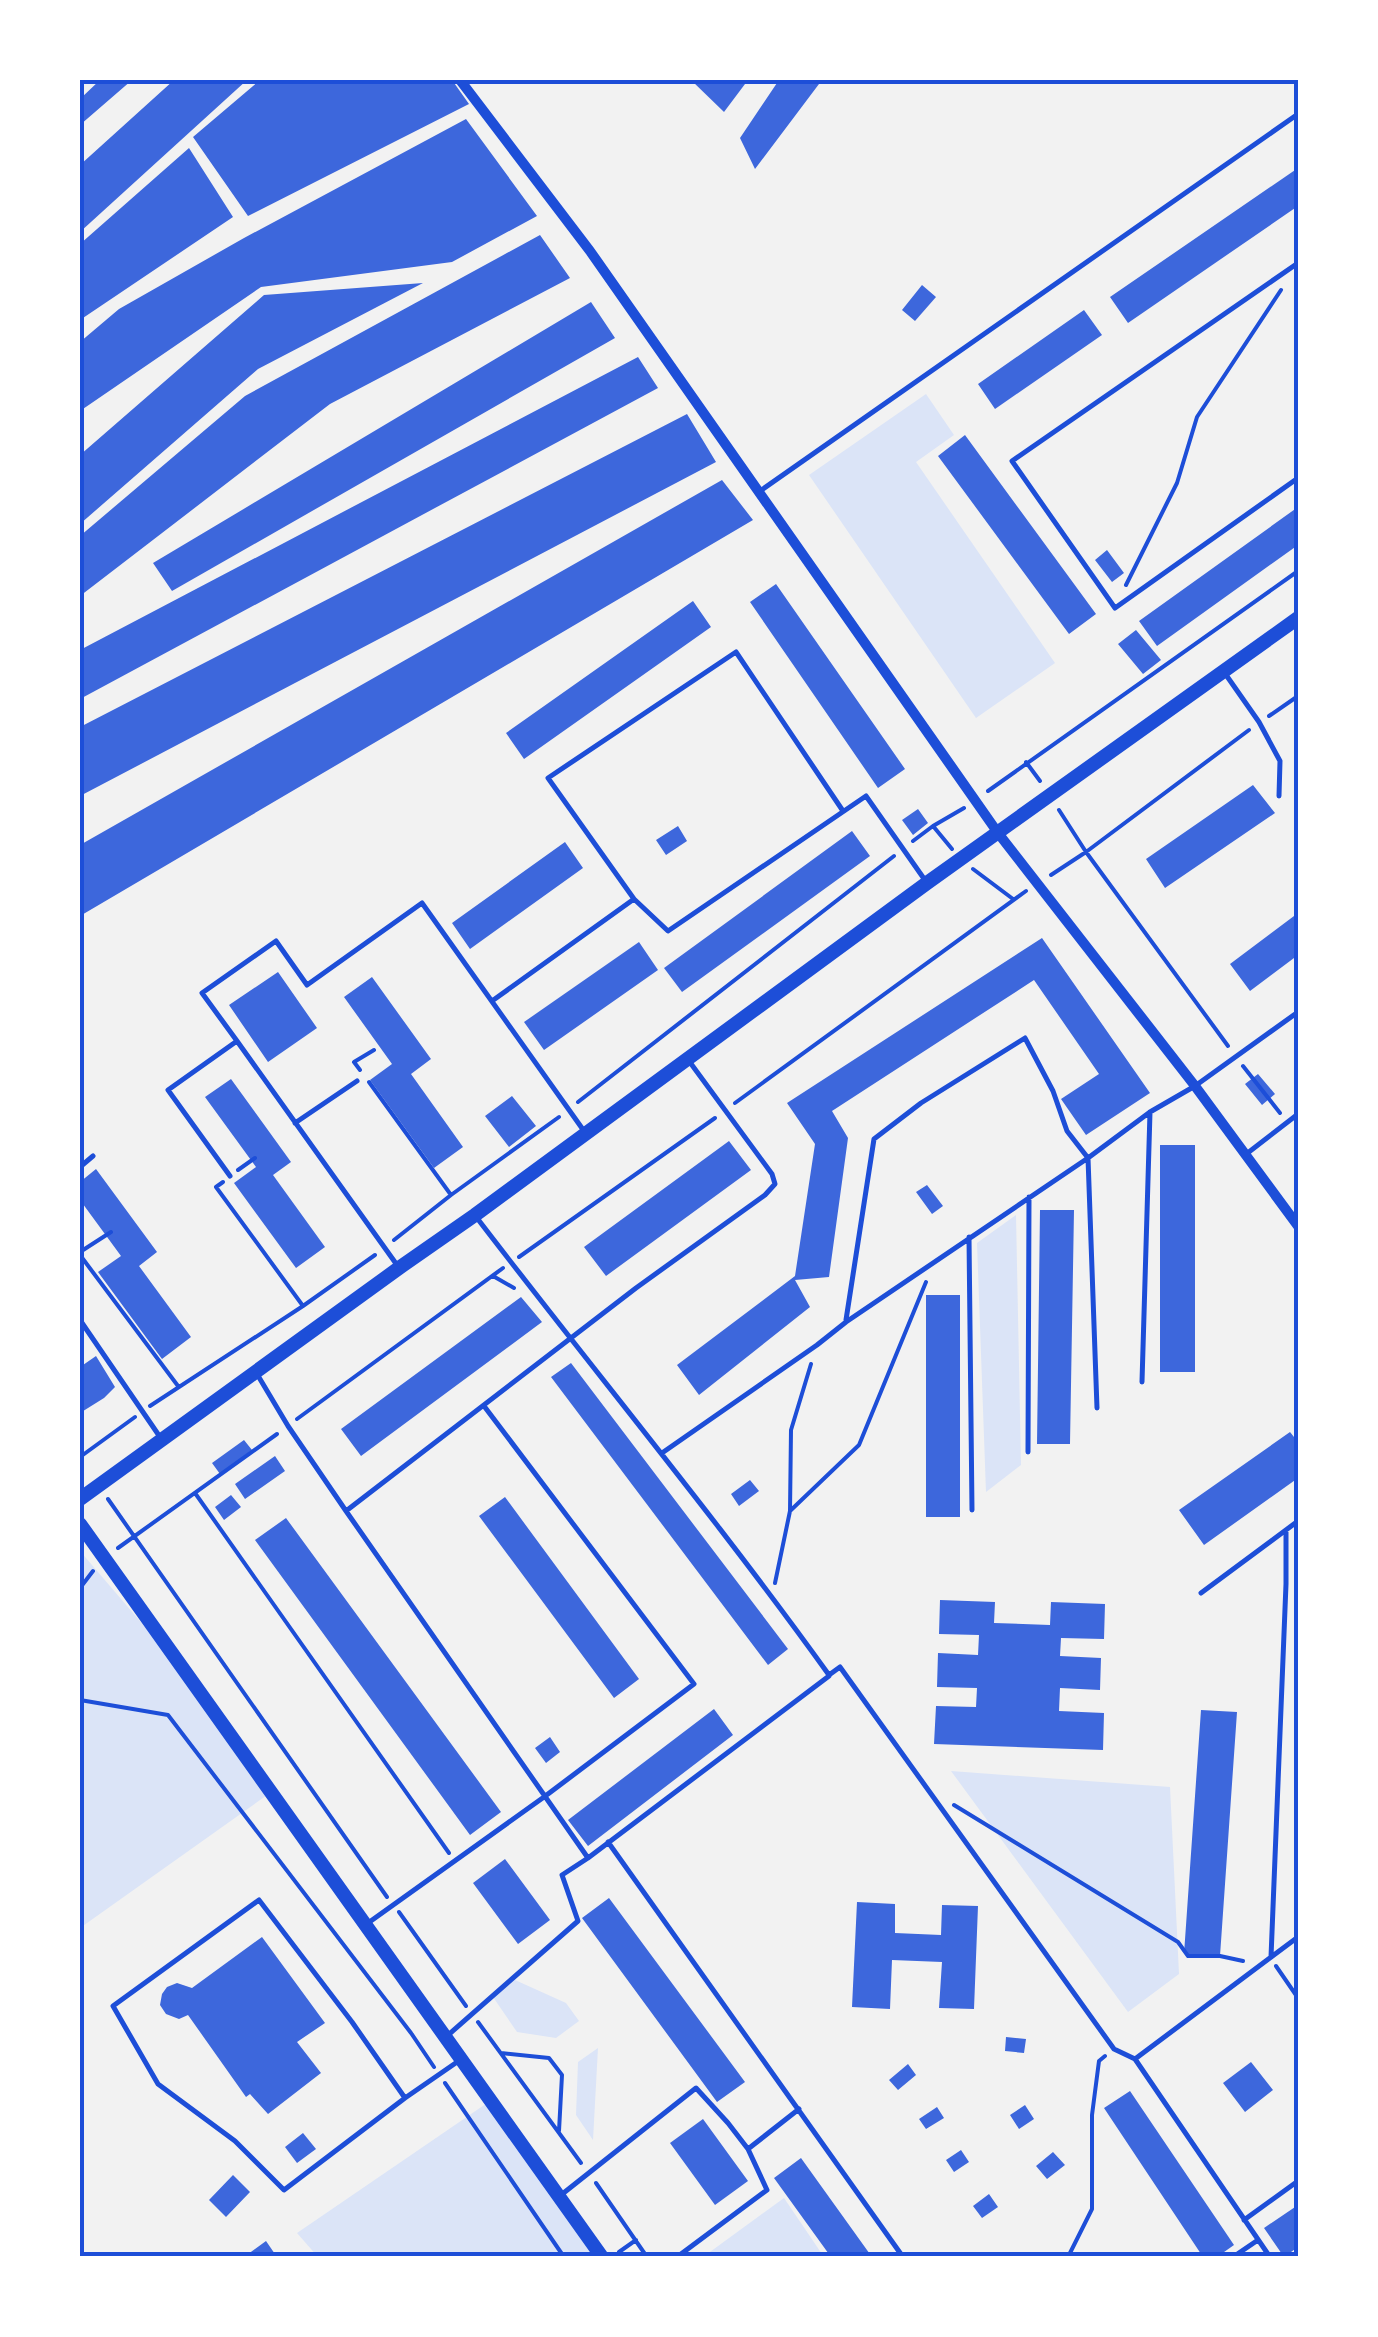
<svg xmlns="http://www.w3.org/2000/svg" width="1378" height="2337" viewBox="0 0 1378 2337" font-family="Montserrat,sans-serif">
  <rect width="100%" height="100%" fill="#f2f2f2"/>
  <!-- green -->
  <path fill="#dbe4f7" d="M926,394L954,435L916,462L1055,663L976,718L809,475Z
    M1016,1215L1021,1465L986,1492L977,1243Z
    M80,1551L151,1634L270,1793L80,1928Z
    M951,1771L1170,1787L1179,1974L1128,2012Z
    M515,1980L566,2003L579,2021L556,2038L517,2032L493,1997Z
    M598,2048L593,2140L576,2115L578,2062Z
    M493,2099L600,2257H318L297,2233Z
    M784,2198L824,2257H703Z"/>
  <!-- building -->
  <path fill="#3d67dc" d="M100,80H132L80,125V99Z
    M174,80H247L80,232V165Z
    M260,80H452L469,104L248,216L193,137Z
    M691,80H748L724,112Z
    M779,80H822L755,169L740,138Z
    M466,119L537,216L452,262L261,287L80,411V342L119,309L244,238Z
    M189,148L233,217L80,320V244Z
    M1298,168V206L1128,323L1110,297Z
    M540,235L570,278L330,404L80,596V536L245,396Z
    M423,283L258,369L80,524V455L264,295Z
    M922,285L936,297L915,321L902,310Z
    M591,302L615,338L172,591L153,563Z
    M1084,310L1102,335L995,409L978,384Z
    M638,357L658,388L80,699V650Z
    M687,414L716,462L80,796V727Z
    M965,435L1096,614L1069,634L938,456Z
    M722,480L753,520L80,916V845Z
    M1298,507V545L1157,646L1139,621Z
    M1107,550L1124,573L1112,582L1095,560Z
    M776,584L905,769L878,788L750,602Z
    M693,601L711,627L524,759L506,733Z
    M1136,630L1161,660L1143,674L1118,644Z
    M1253,785L1275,813L1165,888L1146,859Z
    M918,809L928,823L913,835L902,820Z
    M678,826L687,841L666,855L656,840Z
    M852,831L870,856L682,992L664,968Z
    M565,842L583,868L470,949L452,923Z
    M1298,913V955L1250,991L1230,964Z
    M1042,938L1150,1093L1086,1135L1061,1099L1099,1074L1034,980L832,1111L848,1138L829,1277L795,1280L810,1307L699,1395L677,1365L795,1276L815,1144L787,1103Z
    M639,942L658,970L544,1050L524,1022Z
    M278,972L317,1028L268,1062L229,1005Z
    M372,977L431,1059L411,1074L463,1147L434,1168L370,1080L392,1064L344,997Z
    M1258,1074L1275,1094L1262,1105L1245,1084Z
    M231,1079L291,1162L273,1175L325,1247L296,1268L234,1183L256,1167L205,1097Z
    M512,1096L536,1126L509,1147L485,1116Z
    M729,1141L751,1170L606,1276L584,1247Z
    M1160,1145H1195V1372H1160Z
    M96,1169L157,1252L139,1266L191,1337L162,1359L98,1272L121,1256L80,1200V1182Z
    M927,1185L943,1206L932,1214L916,1192Z
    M1040,1210H1074L1070,1444H1037Z
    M926,1295H960V1517H926Z
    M521,1297L542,1322L361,1456L341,1429Z
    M96,1356L115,1387L104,1398L80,1413V1360L83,1365Z
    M571,1363L788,1649L768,1665L551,1377Z
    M1290,1432L1298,1442V1478L1204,1545L1179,1510Z
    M244,1440L252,1450L220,1474L212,1463Z
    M275,1456L285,1471L245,1499L235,1484Z
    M750,1480L759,1491L739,1506L731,1494Z
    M231,1495L241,1507L224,1520L215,1507Z
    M505,1497L639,1679L614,1698L479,1516Z
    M286,1518L501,1812L470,1835L255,1540Z
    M940,1600L995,1602L994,1623L1050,1625L1051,1602L1105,1604L1104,1639L1061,1638L1060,1656L1101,1658L1100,1690L1060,1688L1059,1711L1104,1713L1103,1750L934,1744L936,1706L976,1707L977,1688L937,1687L938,1653L978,1655L979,1635L939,1634Z
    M714,1709L733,1735L588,1846L568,1820Z
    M1201,1710L1237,1712L1220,1956L1184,1954Z
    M550,1737L560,1752L546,1763L535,1748Z
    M505,1859L550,1920L518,1944L473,1883Z
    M609,1898L745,2082L717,2102L582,1918Z
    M857,1902L895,1904V1933L941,1935L942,1905L978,1906L974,2009L939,2008L942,1962L892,1960L890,2009L852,2007Z
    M262,1937L325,2023L297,2042L321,2073L268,2114L250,2094L246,2097L188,2015L179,2019L166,2014L160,2005L162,1994L167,1987L177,1983L192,1988Z
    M1006,2037L1026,2039L1024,2053L1005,2051Z
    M1251,2062L1273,2090L1245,2112L1223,2083Z
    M908,2064L916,2075L898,2090L889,2080Z
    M1130,2091L1234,2245L1217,2257H1203L1104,2108Z
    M1025,2105L1034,2119L1019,2129L1010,2115Z
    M937,2107L944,2118L926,2129L919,2119Z
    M703,2119L748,2181L715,2205L670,2143Z
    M303,2133L316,2149L297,2163L285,2147Z
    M961,2150L969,2162L954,2172L946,2160Z
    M1053,2152L1065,2165L1047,2179L1036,2166Z
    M801,2158L872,2257H831L774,2178Z
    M233,2175L250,2192L226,2217L209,2200Z
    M989,2194L998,2207L982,2218L973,2206Z
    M1298,2205V2247L1284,2257L1264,2228Z
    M266,2241L277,2257H244Z"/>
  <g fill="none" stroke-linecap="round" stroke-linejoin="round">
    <!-- path -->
    <path stroke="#1d4ed8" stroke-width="4" d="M1126,585L1177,483L1197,417L1281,290
      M1269,716L1298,696
      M1026,762L1040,781
      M988,791L1298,571
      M1059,810L1086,852L1228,1046
      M933,826L952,849
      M913,841L933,826L964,808
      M973,869L1013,899
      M1051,875L1086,852L1249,730
      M1243,1066L1280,1113
      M360,1070L354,1062L374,1050
      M369,1082L451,1195
      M578,1102L894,856
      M735,1103L1026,891
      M238,1170L255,1158
      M223,1182L216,1187L303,1306
      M394,1240L451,1195L559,1117
      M80,1252L111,1232
      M80,1255L178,1386
      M519,1257L715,1118
      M493,1276L514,1288
      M150,1406L303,1306L375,1255
      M297,1419L503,1268
      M80,1457L135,1417
      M195,1493L449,1853
      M108,1499L387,1897
      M790,1511L791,1430L811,1364
      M118,1548L277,1434
      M775,1583L790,1511L859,1445L926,1282
      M80,1588L93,1571
      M80,1700L168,1715L411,2033L434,2067
      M954,1805L1178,1942L1188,1956H1220L1243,1961
      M399,1912L466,2006
      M1276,1966L1298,1998
      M478,2022L581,2163
      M501,2053L549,2058L562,2075L559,2131
      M445,2083L564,2257
      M596,2183L647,2257
      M619,2252L636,2240
      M1068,2257L1092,2209V2115L1099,2061L1105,2056"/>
    <!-- service -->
    <path stroke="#1d4ed8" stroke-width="5" d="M1298,263L1012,461L1115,608L1298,478
      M760,491L1298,114
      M1224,672L1259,722L1280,761L1279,796
      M634,899L548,778L736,652L843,811
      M492,1001L634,899L668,931L866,796L927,883
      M237,1041L202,993L276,941L307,985L422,903L584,1131
      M295,1123L357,1081
      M1245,1155L1298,1114
      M80,1167L93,1156
      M230,1176L168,1090L237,1041L397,1265
      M477,1218C594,1371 717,1519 829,1675L840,1667L1114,2049L1135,2059L1270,2257
      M969,1237L972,1510
      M80,1320L160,1437
      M846,1320L874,1139L921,1103L1025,1038L1053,1091L1067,1131L1088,1158L1097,1408
      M257,1374L288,1426L346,1511L636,1288L765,1195L775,1184L772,1174L689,1061
      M1142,1382L1150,1112
      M1028,1452L1029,1197
      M662,1453L817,1345L846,1322L1088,1158L1150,1112L1195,1086L1298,1012
      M346,1511L588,1858L562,1875L578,1921L447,2036
      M1201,1593L1298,1521
      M608,1842L903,2257
      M588,1858L829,1676
      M259,1900L352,2022L405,2098L284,2190L235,2141L158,2084L113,2006Z
      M368,1923L544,1797L694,1684L484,1406
      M1271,1957L1286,1584V1530
      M1135,2059L1298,1937
      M405,2098L460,2060
      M748,2149L799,2109
      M561,2195L696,2088L728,2123L748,2149L767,2190L677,2257
      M1244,2220L1298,2181
      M1233,2257L1258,2240"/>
    <!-- minor -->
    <path stroke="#1d4ed8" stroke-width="10" d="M460,80L590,251L998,833L1195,1086L1298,1226"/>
    <!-- tertiary -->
    <path stroke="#1d4ed8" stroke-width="14" d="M80,1499L399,1268L475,1215L927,883L1298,618
      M80,1524L602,2257"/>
  </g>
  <!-- border -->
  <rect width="1378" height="2337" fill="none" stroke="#ffffff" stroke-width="165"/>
  <rect x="82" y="82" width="1214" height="2172" fill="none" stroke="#1d4ed8" stroke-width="4"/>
</svg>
